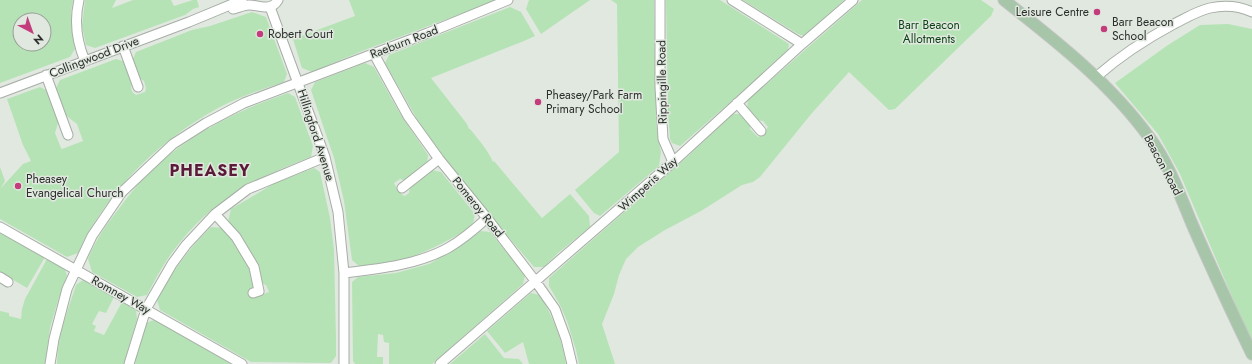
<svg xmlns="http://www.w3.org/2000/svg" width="1252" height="364" viewBox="0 0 1252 364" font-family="Jost,sans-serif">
  <rect width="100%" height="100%" fill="#e1e8e0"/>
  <!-- green -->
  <path fill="#b5e3b5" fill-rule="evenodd" d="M0,0H73L71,12L75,49L70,57L0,83ZM20,20H44V44H20Z
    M85,0H116L112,8L133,0H171L174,6L193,0H197L199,7L193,9L185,15L95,48L86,45L82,26Z
    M349,0H498L362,51L312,72L302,68L293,39L355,16Z
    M529,0H590L541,34L526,9Z
    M611,0H654L656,114L657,132L661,152L659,166L600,216L594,213L575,190L619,152L617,4Z
    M666,0H720L789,44L788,50L744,90L680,146L672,143L670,139L668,110Z
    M743,0H844L804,36L798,34Z
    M862,0H981L994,9L991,16L895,109L889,110L849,72L812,113L760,177L753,182L742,185L701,211L665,230L638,247L626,259L619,275L614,294L602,324L615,364H579L576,350L567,321L560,305L549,286V278L687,157L733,114H743L750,123V129L758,137L764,133L768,127L763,121L756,120L747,110L748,100Z
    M510,7L521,12L535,36L524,41L431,78L467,124L469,129H470C478,139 488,150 493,162L494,161L542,218L570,194L589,216L590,227L558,253L544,267H534L483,207L433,143L417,119L385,63L389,55Z
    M252,12L266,17L287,74L284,82C266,88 248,94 230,102C166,133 108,188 78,253L67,257L0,219V167L5,181L1,188L23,164L31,161L23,145L7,99L40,87L48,91L58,123L55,133L61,148L62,149L83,141L77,124L64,114L56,88L60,80L116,59L126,62C128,68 130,73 131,78C133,85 128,90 136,95L145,92L146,88L144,81L139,78L132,61L136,52L192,30L210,26Z
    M1228,24L1252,29V344L1180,174L1158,134L1115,83L1168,45L1200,25Z
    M365,63L374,67L399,112L428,155L427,164L407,181L400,179L394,183C396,187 400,195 405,196L409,193L410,186L431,170L441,172L475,214C474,217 474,221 473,223C464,235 419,255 405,259C390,263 374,264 359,266L352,260L344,201L334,158L311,90L315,82Z
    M288,93L295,97L313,146L311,157C255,178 210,201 174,250C163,264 155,280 147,295L137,297L92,272L88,259C95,241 106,225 118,210C126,199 135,187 145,177C184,137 235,111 288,93Z
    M314,168L320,172L330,218L334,250L336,339V356L331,363L251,362L160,310L157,300C171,272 189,249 211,227L225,228C237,245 251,264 255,285L251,291L253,297L269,292L266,285L261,283L228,222L231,209L275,183Z
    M481,231L490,232L525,275L523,284L432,364H389V343L384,342L383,335L378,334L377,357H383V364H355L353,361L352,282L358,277L396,273L429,264L456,249Z
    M0,232L45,257L27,288L0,272Z
    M47,259L65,269L67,276L59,297L50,328L45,364H0V311L9,313V316L21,319L22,309L25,299Z
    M83,280L114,297L106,313L99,311L92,324L96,326L94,331L104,335L122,302L136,310L137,319L124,364H57C57,337 68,310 76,285Z
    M531,293L540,295C553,317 562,339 566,364H529L523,342L505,353L487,331Z
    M154,320L231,364H135L137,350L146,323Z
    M485,334L504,358L519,359L523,364H450Z"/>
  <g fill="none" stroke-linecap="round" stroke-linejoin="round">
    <defs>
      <path id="minor" d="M79,0C74,21 77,42 85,61
        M660,0V87L663,139L673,162
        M732,0L802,44
        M270,7L325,157L338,212L344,273V364
        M233,9C238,8 244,5 249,5C260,5 271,12 278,0
        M123,46L138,87
        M374,54L408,116L439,159L487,218L536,282L555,309L566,339L572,364
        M46,75L68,135
        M1096,77C1120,56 1146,39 1174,24C1186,18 1197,11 1210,8C1224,5 1239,6 1252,12
        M0,93L189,22L242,0
        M737,103L761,131
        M402,188L439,159
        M215,214L236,237L254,267L259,291L253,293
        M0,227L242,364
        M344,273C378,269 417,265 448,248C462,240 475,229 487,218
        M0,277L8,282
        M50,364L54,339L67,289L92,236L122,192L173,144L206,123L244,103L428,33L508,0
        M129,364L146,309L172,264L186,245L215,214L248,189L325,157
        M440,364L673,162L802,44L853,0"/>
      <path id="major" d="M1004,0C1056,41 1110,83 1149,137C1168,162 1180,195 1192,224C1211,267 1231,311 1252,354"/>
    </defs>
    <!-- minor casing -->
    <use href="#minor" stroke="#a7aea7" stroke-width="11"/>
    <!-- major casing -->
    <use href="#major" stroke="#c4c5c4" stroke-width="13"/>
    <!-- minor -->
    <use href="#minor" stroke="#fff" stroke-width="9"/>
    <!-- major -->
    <use href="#major" stroke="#a7c5a8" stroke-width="11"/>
  </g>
  <!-- markers -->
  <g fill="#c33d7d" stroke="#e1e8e0" stroke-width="1.5">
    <circle cx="1097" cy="12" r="4"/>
    <circle cx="1104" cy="29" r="4"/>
    <circle cx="260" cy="34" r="4"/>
    <circle cx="538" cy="102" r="4"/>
    <circle cx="18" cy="186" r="4"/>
  </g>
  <g text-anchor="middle" stroke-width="3" stroke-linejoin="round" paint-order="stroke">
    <!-- poi labels -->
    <g font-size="12" fill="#2c2f2c" stroke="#e1e8e0" text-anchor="start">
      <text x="1089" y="16" text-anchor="end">Leisure Centre</text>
      <text x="1112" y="26">Barr Beacon<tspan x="1112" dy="14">School</tspan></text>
      <text x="268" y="38">Robert Court</text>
      <text x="546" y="99">Pheasey/Park Farm<tspan x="546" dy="14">Primary School</tspan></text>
      <text x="26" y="183">Pheasey<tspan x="26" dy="14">Evangelical Church</tspan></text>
    </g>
    <!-- park labels -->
    <g font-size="12" fill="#0a4112" stroke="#e1e8e0">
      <text x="929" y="29">Barr Beacon<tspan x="929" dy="14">Allotments</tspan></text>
    </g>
    <!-- street labels -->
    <g font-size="12" fill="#2c2f2c" stroke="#e1e8e0">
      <text transform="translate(404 42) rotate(-21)" y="4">Raeburn Road</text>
      <text transform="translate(94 57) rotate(-21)" y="4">Collingwood Drive</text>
      <text transform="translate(662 82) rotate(-91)" y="4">Rippingille Road</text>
      <text transform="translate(316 135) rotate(72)" y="4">Hillingford Avenue</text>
      <text transform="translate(1163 165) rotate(62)" y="4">Beacon Road</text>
      <text transform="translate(648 184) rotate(-42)" y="4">Wimperis Way</text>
      <text transform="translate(478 207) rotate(51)" y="4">Pomeroy Road</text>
      <text transform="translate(121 295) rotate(29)" y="4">Romney Way</text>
    </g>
    <!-- district labels -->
    <g font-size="16" font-weight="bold" letter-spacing="1" fill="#5a1a38" stroke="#e1e8e0">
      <text x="210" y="176">PHEASEY</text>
    </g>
  </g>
  <!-- north arrow -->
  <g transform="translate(32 32) rotate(139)"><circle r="19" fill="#e1e8e0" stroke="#999e98"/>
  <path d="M0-3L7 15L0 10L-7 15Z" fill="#c33d7d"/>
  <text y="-6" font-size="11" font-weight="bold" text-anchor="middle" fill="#2c2f2c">N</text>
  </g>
</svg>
